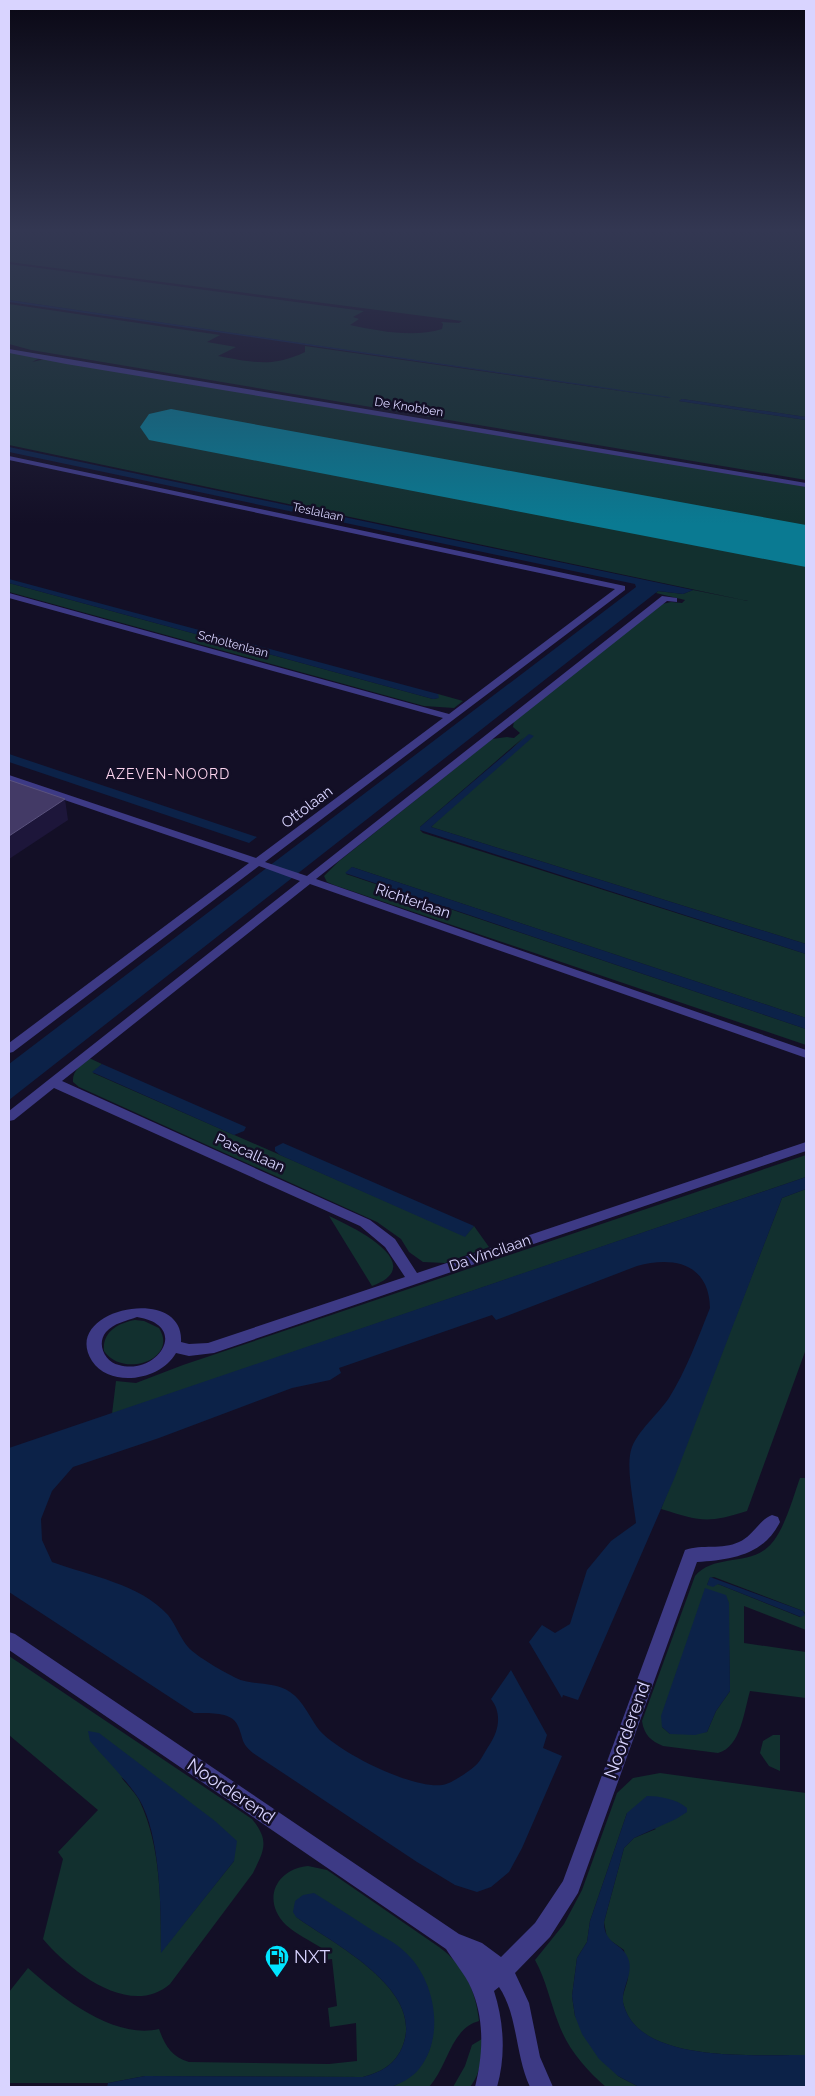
<svg xmlns="http://www.w3.org/2000/svg" width="815" height="2096" viewBox="0 0 815 2096" font-family="Raleway,sans-serif">
  <rect width="100%" height="100%" fill="#130f26"/>
  <!-- green -->
  <path fill="#12302f" fill-rule="evenodd" d="M9,231H806V417L682,399L679,401L806,420V480L31,350L9,344V304L220,335L207,342L236,347L218,356C252,362 272,368 305,352V346L670,398L9,300V264L364,311L353,317L359,319L350,325C378,331 414,338 442,329L443,324L441,322L459,323L462,321L9,262Z
    M9,352L40,358L32,362L45,359L806,486V536L181,421L160,433L806,555V944L431,827L524,737L420,827V830L423,833L806,954V1018L352,867L346,874L806,1029V1045L334,885L327,882L324,876L338,862L492,739L507,737L514,738L520,733L513,727L514,721L662,604L671,602L682,603L685,600L656,593L658,591L683,594L693,590L748,601L9,445Z
    M9,583L433,699L438,698V694L463,701L454,708L424,706L9,592Z
    M89,1058L102,1064L93,1073L465,1236L474,1226L489,1247L445,1263L423,1262L409,1252L401,1239L377,1222L79,1087L73,1082C72,1071 81,1065 89,1058Z
    M806,1155V1177L112,1414L116,1381L136,1383L183,1365Z
    M806,1189V1349L747,1511C706,1524 701,1521 661,1509L782,1198Z
    M329,1216C351,1226 431,1264 372,1286Z
    M135,1320L144,1321L159,1328C179,1359 123,1379 104,1351C102,1332 118,1323 135,1320Z
    M800,1478H806V1630L744,1606V1643L806,1652V1698L750,1691C744,1711 741,1747 718,1753L663,1746C651,1741 644,1735 642,1721L695,1576C713,1554 747,1566 768,1547C784,1533 793,1497 800,1478ZM714,1577L803,1611L805,1613L800,1617L718,1584L707,1585L710,1578ZM728,1600L730,1691L716,1711L707,1732L670,1734L662,1727Z
    M9,1656L252,1819C270,1841 264,1850 253,1873L170,1984C130,2019 69,1970 43,1939L63,1859L58,1852L98,1810L9,1735ZM121,1777L234,1861L161,1952C161,1903 161,1847 140,1802C136,1793 127,1785 121,1777Z
    M773,1735H780V1771L769,1766L760,1753L763,1741Z
    M660,1773L806,1793V2055C759,2054 641,2065 624,2006C620,1996 627,1987 628,1977C629,1969 625,1958 624,1950L607,1938L604,1922L624,1848L634,1838L656,1829L627,1813L590,1921L587,1942L577,1958L572,1996L575,2016L618,2076L639,2087H606C586,2070 567,2048 558,2022C550,2001 546,1980 535,1960L564,1924L582,1890L617,1793L633,1778Z
    M308,1866L327,1870L439,1947C464,1965 476,1991 479,2021C451,2028 448,2066 429,2087H391C437,2068 439,2028 427,1986L296,1917C334,1944 424,1989 403,2045C396,2064 382,2072 363,2077L145,2076L108,2083H9V1992L28,1968C59,1996 114,2040 159,2029C165,2046 172,2057 189,2062L329,2064L357,2061L356,2023L330,2027L328,2008L337,2006L332,1959L324,1960L323,1949C311,1941 296,1934 286,1925C261,1900 276,1869 308,1866Z
    M482,2039C481,2057 482,2072 470,2087H453L465,2066L472,2045Z"/>
  <!-- water -->
  <path fill="#0c2248" d="M9,300L669,397L671,398L43,307L9,302Z
    M682,399L806,417V420L679,401Z
    M9,447L693,590L683,594L658,591L9,1100V1064L636,587L635,584L9,452Z
    M9,579L438,694L439,698L433,699L9,583Z
    M529,734L534,736L431,827L806,944V954L420,830V827Z
    M9,754L257,837L249,843L9,762Z
    M352,867L806,1018V1029L345,873Z
    M102,1064L246,1127L244,1131L234,1135L92,1072Z
    M283,1143L474,1226L465,1237L280,1155L275,1151V1147Z
    M806,1177V1189L782,1198L674,1479L578,1700L563,1695L562,1698L529,1642L542,1625L555,1633L570,1624L587,1570L611,1541L636,1523C634,1503 625,1465 632,1447C638,1431 658,1414 669,1398C686,1371 698,1338 710,1308C709,1263 673,1256 637,1266L496,1320L492,1315L339,1368L341,1373L330,1380L292,1388L159,1438L73,1467L52,1491L41,1519L42,1540L52,1562C90,1576 140,1584 168,1615C176,1625 180,1638 188,1647C197,1657 224,1672 236,1678C252,1686 275,1681 290,1692C304,1701 310,1719 320,1731C340,1753 412,1789 442,1785C451,1784 468,1772 475,1766C481,1761 485,1751 490,1744C499,1730 502,1713 491,1699L511,1670L547,1735L543,1748L562,1756L522,1848L509,1872L491,1887L477,1892L455,1885L417,1862L253,1753C240,1742 244,1739 238,1726C233,1711 206,1713 194,1713L9,1592V1448Z
    M710,1577L803,1611L805,1615L801,1617L718,1584L713,1587L707,1585Z
    M705,1588L726,1595L729,1603L730,1691L716,1711L707,1732L695,1735L670,1734L662,1727L661,1716Z
    M88,1731L99,1733L215,1821L237,1841L234,1861L161,1953C161,1911 161,1835 139,1799C125,1778 106,1760 90,1741Z
    M647,1796C659,1796 677,1799 687,1808V1812L676,1819L634,1838L624,1848L604,1922C604,1946 624,1942 629,1961C633,1977 619,1991 624,2006C642,2065 759,2054 806,2055V2087H639L618,2076L599,2059L582,2034L575,2016L572,1996L577,1958L587,1942L590,1921L627,1813Z
    M314,1893C335,1906 355,1919 375,1932C385,1938 396,1943 404,1951C435,1978 446,2036 419,2069C412,2078 401,2083 391,2087H107L108,2083L145,2076L363,2077C382,2072 396,2064 403,2045C424,1989 334,1944 296,1917L293,1912L295,1901L303,1895Z"/>
  <g fill="none" stroke-linecap="round" stroke-linejoin="round">
    <!-- runway -->
    <path fill="#0a7a92" fill-rule="evenodd" d="M171,409L806,525V567L149,440L140,427L149,414Z"/>
    <!-- minor -->
    <path fill="#3d3a85" fill-rule="evenodd" d="M9,349L806,483V487L66,364L9,353Z
      M9,456L625,586V590L265,862L307,876L662,596L677,598V602L667,601L316,879L806,1050V1058L310,884L62,1081L370,1220L395,1239L417,1273L806,1142V1151L214,1353L189,1356L176,1353C161,1380 111,1389 92,1361C59,1309 185,1283 181,1342L189,1344L208,1343L405,1277L385,1247L360,1226L54,1088L14,1120L9,1121V1111L300,881L259,866L13,1052L9,1053V1043L249,863L9,781V775L256,858L443,718L9,598V593L449,714L615,589L9,460ZM137,1317C192,1326 156,1376 119,1365C105,1362 96,1344 106,1332C114,1323 126,1321 137,1317Z
      M772,1515L778,1517L780,1522C764,1555 731,1560 697,1562L578,1893L550,1937L515,1973L529,2003L540,2057L553,2087H530C515,2055 518,2015 499,1987L494,1991C504,2022 506,2056 497,2087H475C483,2056 485,2019 471,1988C465,1974 454,1962 446,1949L9,1650V1632L15,1634L459,1934L482,1943L501,1957L535,1923L563,1881L685,1550C702,1544 722,1550 739,1542C753,1536 760,1519 772,1515Z"/>
  </g>
  <!-- shaded-wall -->
  <path fill="#1d163a" d="M65,799L68,820L9,859V836Z"/>
  <!-- building -->
  <path fill="#433a66" stroke="#5a527e" d="M9,780L65,799L9,836Z"/>
  <!-- sky -->
  <linearGradient id="sky" x2="0" y2="1"><stop stop-color="#0a0815"/><stop offset="0.44" stop-color="#333752"/><stop offset="1" stop-color="#333752" stop-opacity="0"/></linearGradient>
  <rect width="815" height="524" fill="url(#sky)"/>
  <!-- icons -->
  <defs>
    <symbol id="fuel-pin" viewBox="-11 -11 22 30"><path d="M0 17L-7.5 6A9.5 9.5 0 1 1 7.5 6Z" fill="#00e5ff" stroke="#130f26"/><path d="M-5.5-6h7V0h2V4h1.3V-2.5L3-4.5l.8-.8L6-3V5H2.5V1h-1V6h-7ZM-4.2-4.7v3.2H.2V-4.7Z" fill="#111"/></symbol>
  </defs>
  <g fill-rule="evenodd">
    <use href="#fuel-pin" x="263" y="1943" width="28" height="38"/>
  </g>
  <g text-anchor="middle" stroke-width="5" stroke-linejoin="round" paint-order="stroke">
    <!-- far-street labels -->
    <g font-size="12" fill="#d9d4ff" stroke="#130f26">
      <text transform="translate(409 407) rotate(9)" y="4">De Knobben</text>
      <text transform="translate(318 512) rotate(12)" y="4">Teslalaan</text>
      <text transform="translate(233 644) rotate(15)" y="4">Scholtenlaan</text>
    </g>
    <!-- far-neighbourhood labels -->
    <g font-size="14" letter-spacing="1" fill="#ffd6f0" stroke="#130f26">
      <text x="168" y="779">AZEVEN-NOORD</text>
    </g>
    <!-- street labels -->
    <g font-size="15" fill="#d9d4ff" stroke="#130f26">
      <text transform="translate(307 807) rotate(-37)" y="5">Ottolaan</text>
      <text transform="translate(413 901) rotate(19)" y="5">Richterlaan</text>
      <text transform="translate(250 1153) rotate(24)" y="5">Pascallaan</text>
      <text transform="translate(490 1253) rotate(-19)" y="5">Da Vincilaan</text>
    </g>
    <!-- near-street labels -->
    <g font-size="18" fill="#d9d4ff" stroke="#130f26">
      <text transform="translate(627 1730) rotate(-70)" y="6">Noorderend</text>
      <text transform="translate(231 1791) rotate(34)" y="6">Noorderend</text>
    </g>
    <!-- near-poi labels -->
    <g font-size="18" fill="#d9d4ff" stroke="#130f26" text-anchor="start">
      <text x="294" y="1963">NXT</text>
    </g>
  </g>
  <!-- border -->
  <rect width="815" height="2096" fill="none" stroke="#d9d4ff" stroke-width="20"/>
</svg>
